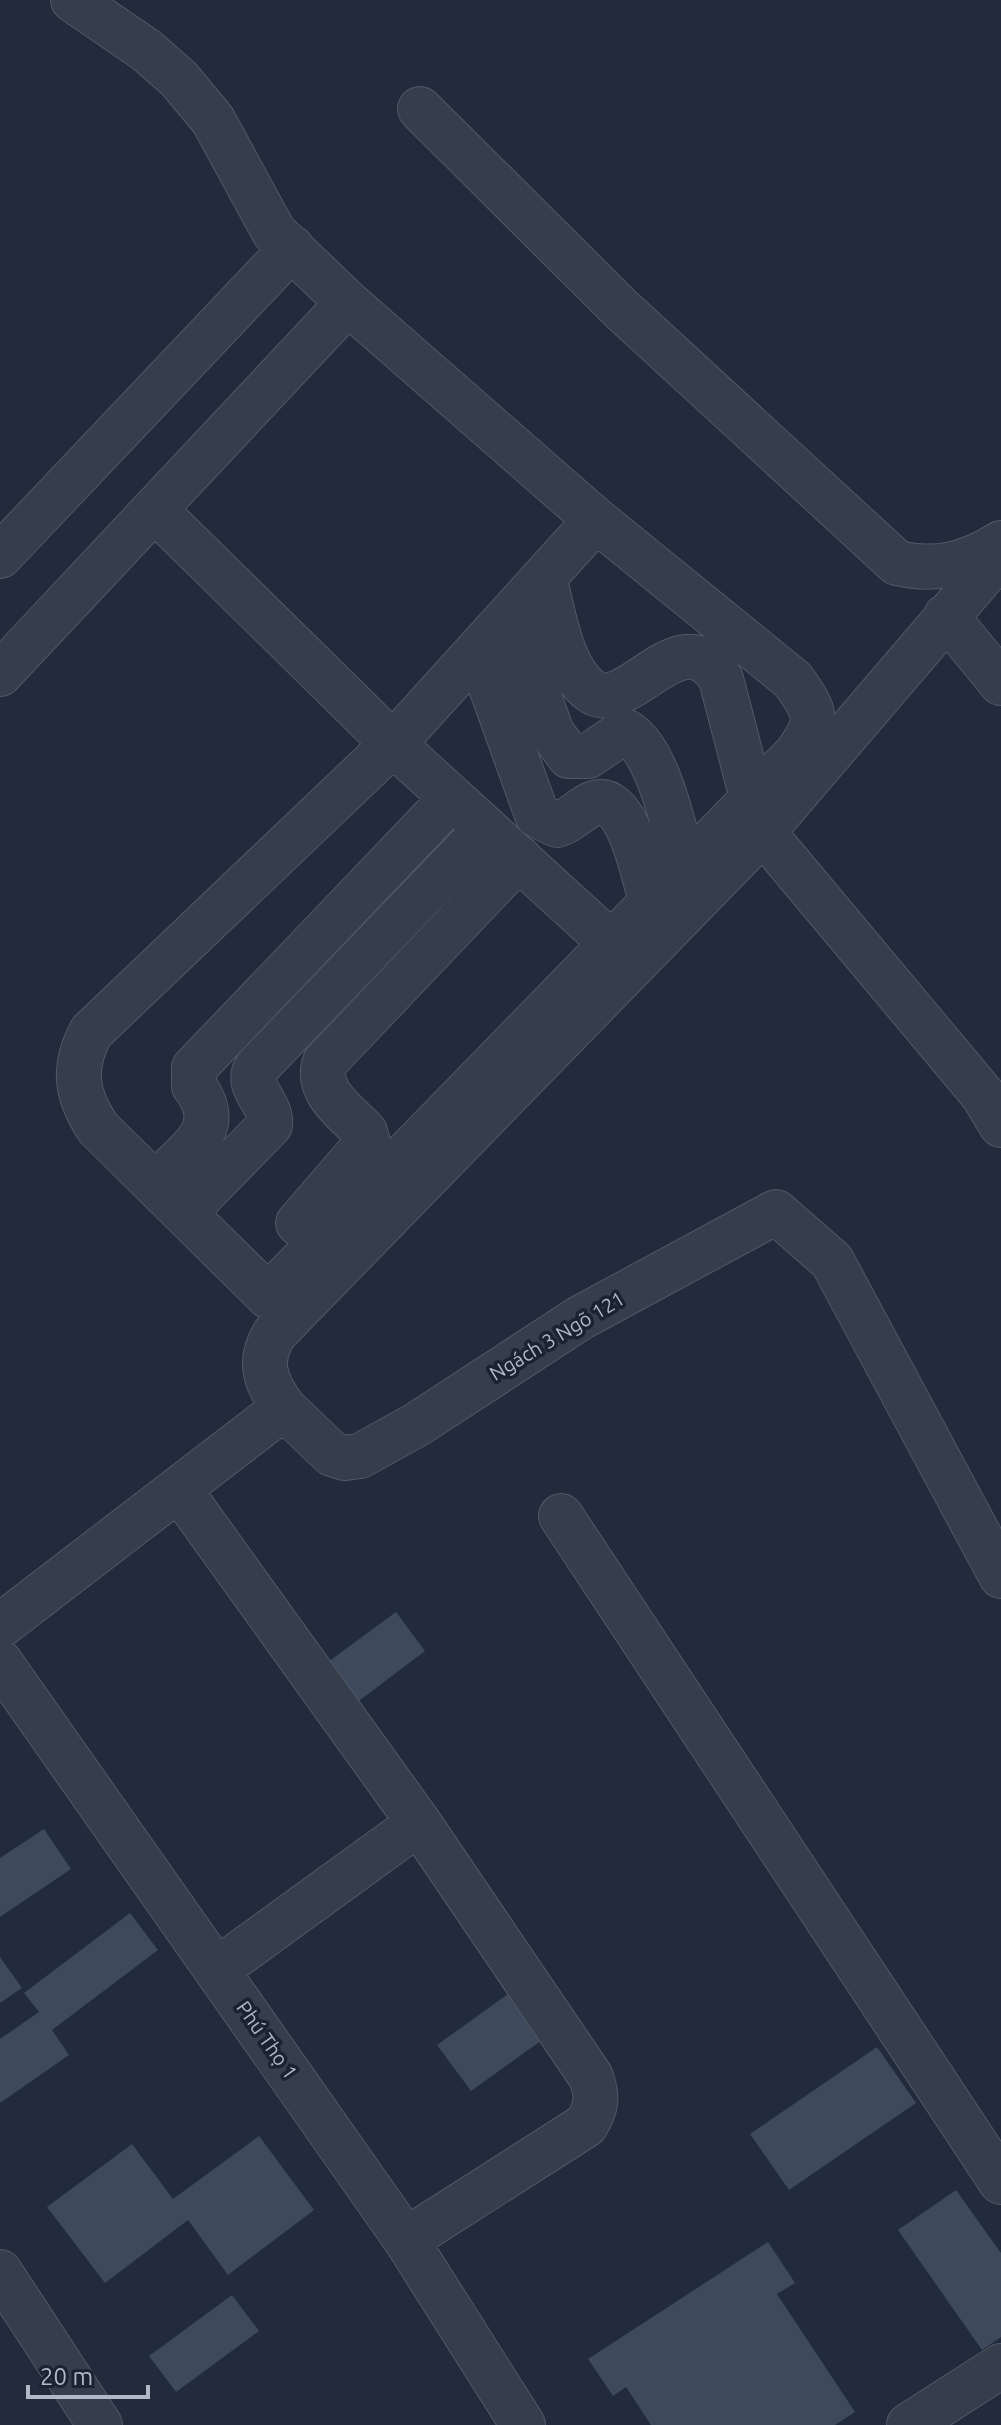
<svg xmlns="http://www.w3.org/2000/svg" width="1001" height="2425" viewBox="0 0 1001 2425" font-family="Ubuntu,sans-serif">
  <rect width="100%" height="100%" fill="#222b3c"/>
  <!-- building -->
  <path fill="#3e495b" d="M396,1612L425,1651L347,1710L317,1670Z
    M44,1829L71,1869L0,1917V1858Z
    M130,1913L158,1950L52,2030L69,2055L0,2103V2039L39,2012L24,1993Z
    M0,1957L22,1988L0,2003Z
    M515,1989L549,2035L471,2091L437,2045Z
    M877,2047L916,2103L789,2190L750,2134Z
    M259,2136L314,2210L228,2275L188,2220L105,2283L47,2207L132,2144L173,2199Z
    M956,2190L1001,2253V2337L982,2350L898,2230Z
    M768,2242L795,2283L777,2294L855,2412L835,2425H651L626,2387L613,2396L588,2359Z
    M232,2295L259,2331L176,2392L149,2356Z"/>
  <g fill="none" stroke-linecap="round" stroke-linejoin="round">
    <defs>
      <path id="minor" d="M73,0L146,50L179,79L213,120L274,232L348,303L596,520L393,744L91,1032C72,1068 76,1095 98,1128L268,1296L796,754C820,720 817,714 793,680L596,520
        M420,109L620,308L897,563C936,572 968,564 1001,543
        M155,510L393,744L610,942
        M0,556L292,248
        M544,578C554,612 560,669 591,691C628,718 681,613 721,679L752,798
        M510,615L552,733L569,756H588L625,731C659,749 674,831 685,867
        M946,616L1001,683
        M478,651L537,815L557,825C571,821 581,808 594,803C628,791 644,878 651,901
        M0,674L348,303
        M763,832L983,1095L1001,1125
        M155,1184C185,1152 228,1131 194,1086V1068L452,798
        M184,1213L270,1125C273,1104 243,1086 257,1067L486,829
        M298,1223L368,1142L365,1132C347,1113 314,1091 325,1062L519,858
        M284,1408C265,1382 257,1361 275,1333L763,832L1001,554
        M179,1489L419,1823
        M561,1516L1001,2182
        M0,1626L284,1408L332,1454L345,1458L360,1456L416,1425L580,1318L776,1212L832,1261L1001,1576
        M0,1662L406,2240L523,2425
        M218,1969L419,1823L591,2077C598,2097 597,2107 586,2125L406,2240
        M0,2272L100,2425
        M909,2425L1001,2366"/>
    </defs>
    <!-- minor casing -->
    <use href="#minor" stroke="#515867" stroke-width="46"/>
    <!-- minor -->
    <use href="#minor" stroke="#363e4c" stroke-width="44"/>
  </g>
  <g text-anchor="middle" stroke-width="7" stroke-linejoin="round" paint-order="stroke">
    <!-- street labels -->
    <g font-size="20" fill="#b2b8c8" stroke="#1b2331">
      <text transform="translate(557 1336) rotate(-31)" y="7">Ngách 3 Ngõ 121</text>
      <text transform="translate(267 2040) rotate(55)" y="7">Phú Thọ 1</text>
    </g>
  </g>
  <!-- scale -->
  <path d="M28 2385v12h120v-12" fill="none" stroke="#b2b8c8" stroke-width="4"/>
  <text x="40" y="2385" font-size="24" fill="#b2b8c8" stroke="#1b2331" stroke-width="6" paint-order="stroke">20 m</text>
</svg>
